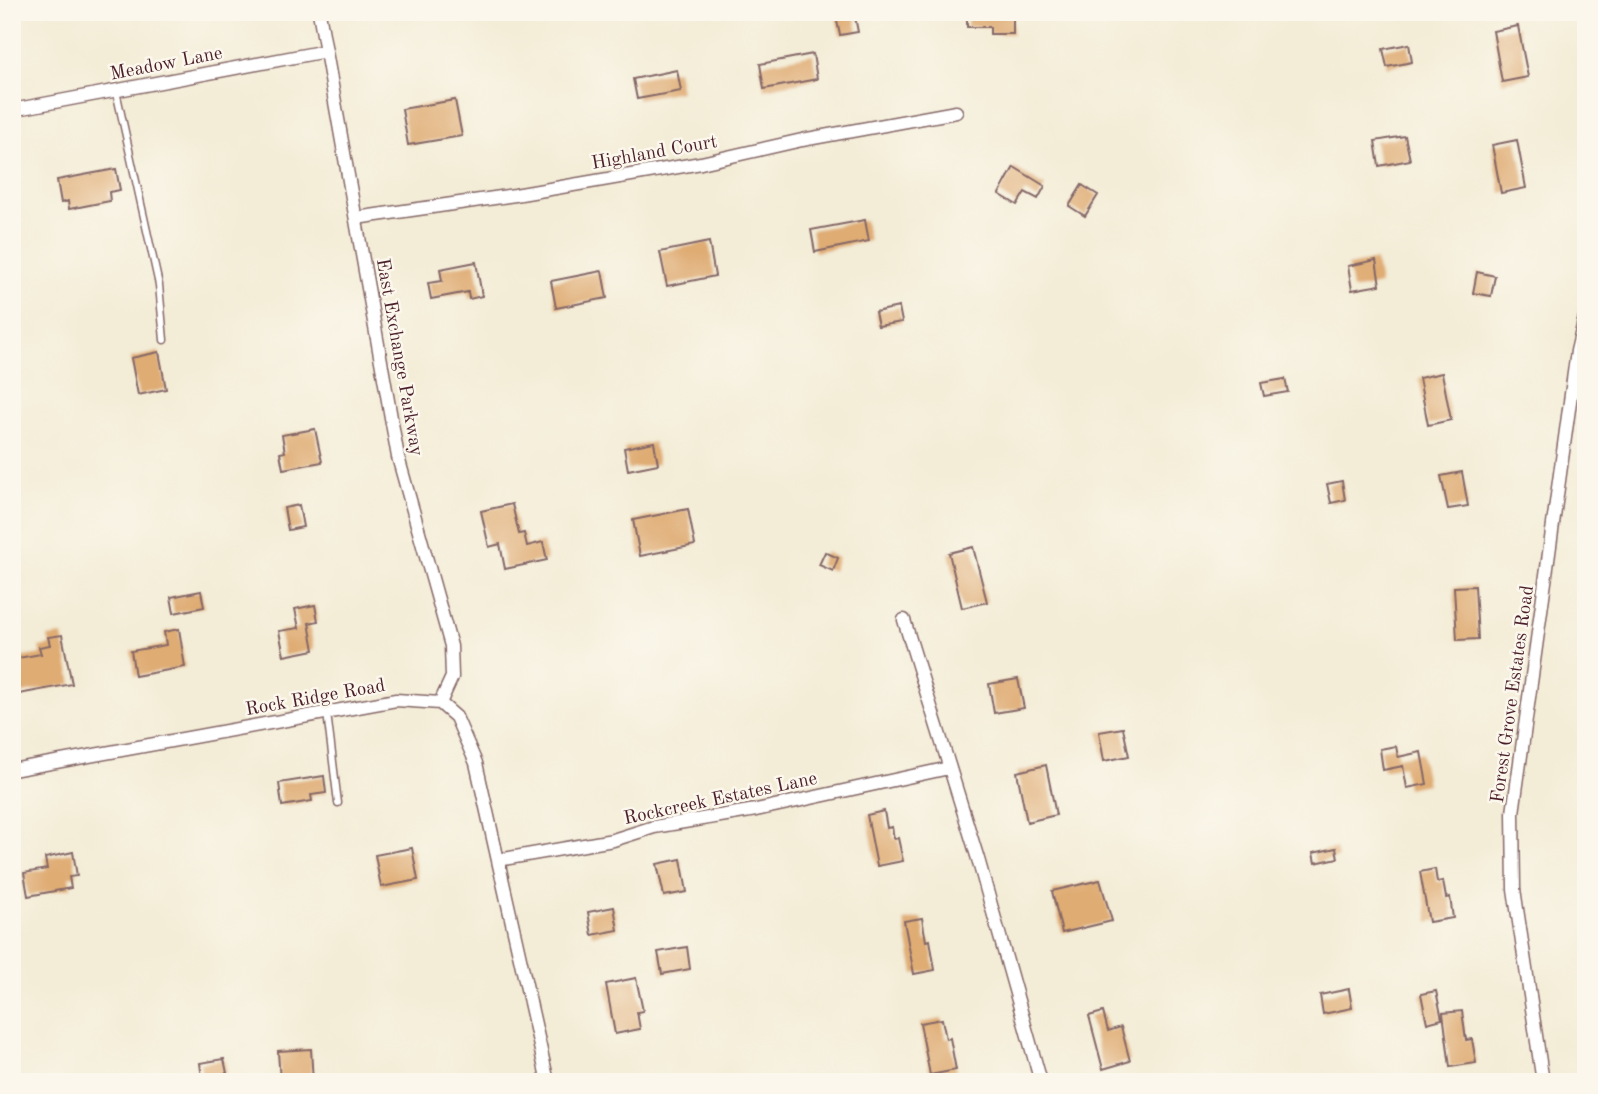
<svg xmlns="http://www.w3.org/2000/svg" width="1598" height="1094" viewBox="0 0 1598 1094" font-family="'Old Standard TT',serif">
  <rect width="100%" height="100%" fill="#fbf7ec"/>
  <filter id="ink" filterUnits="userSpaceOnUse"><feTurbulence type="fractalNoise" baseFrequency=".0143" numOctaves="2"/><feDisplacementMap in="SourceGraphic" scale="14" xChannelSelector="R" yChannelSelector="G"/><feConvolveMatrix kernelMatrix="1 2 1 2 8 2 1 2 1" color-interpolation-filters="sRGB"/></filter>
  <filter id="wash" filterUnits="userSpaceOnUse"><feTurbulence type="fractalNoise" baseFrequency=".00686" numOctaves="4" result="noise"/><feDisplacementMap in="SourceGraphic" scale="28" xChannelSelector="R" yChannelSelector="G"/><feGaussianBlur stdDeviation="1.57" result="paint"/><feColorMatrix in="noise" values="0 0 0 0 0 0 0 0 0 0 0 0 0 0 0 0 0 1.4 0 .05"/><feComposite in="paint" operator="in"/></filter>
  <g filter="url(#wash)">
    <rect width="100%" height="100%" fill="#f3ecd6"/>
    <g id="blocks">
      <!-- building -->
      <path fill="#dfac73" d="M835,12H854L858,32L840,35Z
        M967,12H1013V34H990V27H967Z
        M1518,26L1528,77L1502,82L1493,31Z
        M1409,44L1412,62L1387,67L1383,49Z
        M813,54L817,79L764,89L760,64Z
        M677,70L681,91L637,99L633,79Z
        M455,100L462,136L408,145L402,109Z
        M1405,136L1410,160L1379,166L1375,141Z
        M1517,140L1526,188L1501,193L1492,145Z
        M1014,167L1045,186L1038,199L1025,192L1017,205L999,194Z
        M116,169L120,190L109,192L110,201L69,209L68,201L61,203L57,180Z
        M1082,185L1098,195L1085,216L1069,206Z
        M865,220L869,241L815,252L811,230Z
        M709,242L715,276L667,286L660,252Z
        M1376,260L1380,285L1352,290L1348,266Z
        M476,262L482,296L469,299L468,292L431,299L428,283L442,281L440,269Z
        M602,271L607,298L556,308L551,281Z
        M1477,272L1495,276L1491,296L1473,293Z
        M899,307L902,322L878,326L875,312Z
        M159,352L166,389L138,395L131,358Z
        M1442,373L1451,420L1428,425L1419,378Z
        M1285,379L1288,392L1264,396L1261,383Z
        M315,429L322,462L283,469L280,453L285,452L282,435Z
        M654,442L658,464L628,470L624,448Z
        M1462,472L1468,506L1448,509L1441,476Z
        M1342,481L1345,500L1331,503L1327,484Z
        M512,504L519,534L524,533L527,546L543,542L547,560L505,569L500,544L489,547L481,511Z
        M299,505L303,527L288,530L284,508Z
        M688,509L695,545L640,556L633,520Z
        M973,547L987,602L962,608L949,553Z
        M825,552L838,558L833,571L819,565Z
        M1475,586L1478,639L1457,640L1454,587Z
        M201,591L204,607L174,613L171,597Z
        M315,605L318,621L309,623L314,650L284,656L279,631L299,628L295,609Z
        M179,629L185,667L135,676L131,651L166,645L164,632Z
        M62,635L72,684L19,694L18,684L12,685V659L41,654L39,647L50,645L48,637Z
        M1018,679L1024,708L994,713L989,684Z
        M1123,728L1129,756L1104,761L1099,732Z
        M1396,746L1398,757L1421,752L1427,784L1407,788L1403,766L1383,770L1380,749Z
        M1046,765L1056,815L1027,822L1017,772Z
        M324,776L326,793L311,795L312,801L282,806L279,783Z
        M884,811L887,828L892,827L894,839L898,838L903,861L877,866L867,815Z
        M412,848L418,880L381,887L375,855Z
        M1336,848L1338,858L1315,863L1313,853Z
        M73,852L77,876L69,877L71,888L28,896L24,873L47,869L45,858Z
        M681,859L687,892L664,896L657,864Z
        M1435,869L1437,882L1443,881L1446,898L1450,897L1453,918L1429,922L1420,872Z
        M1100,880L1112,921L1062,933L1052,891Z
        M614,907L618,930L592,935L588,912Z
        M922,918L926,941L930,940L935,970L914,974L904,921Z
        M687,947L690,969L662,974L658,952Z
        M636,978L643,1011L637,1012L640,1029L615,1034L606,984Z
        M1349,989L1352,1008L1323,1014L1320,995Z
        M1436,991L1442,1019L1427,1023L1421,994Z
        M1462,1011L1466,1040L1472,1039L1476,1063L1450,1067L1443,1013Z
        M1103,1012L1108,1031L1121,1027L1130,1061L1103,1069L1089,1016Z
        M942,1019L946,1039L950,1038L956,1070L930,1075L920,1023Z
        M311,1049L313,1082H280L278,1051Z
        M224,1059L227,1073L202,1078L200,1063Z"/>
    </g>
  </g>
  <g filter="url(#ink)">
    <use href="#blocks" fill-opacity="0" stroke="#856767" stroke-width="2"/>
    <g fill="none" stroke-linecap="round" stroke-linejoin="round">
      <defs>
        <path id="service" d="M116,91L159,285L164,340
          M327,713L338,803"/>
        <path id="minor" d="M319,12L398,457L451,646L452,677L440,703
          M12,110L326,51
          M356,218L515,195L701,163L802,140L956,112
          M904,620L978,859L1041,1082
          M12,770L396,700L440,703L456,717L476,763L548,1082
          M498,860L613,840L654,827L756,810L949,768
          M1543,1082L1514,889L1513,813L1577,351L1586,313"/>
      </defs>
      <!-- service casing -->
      <use href="#service" stroke="#856767" stroke-width="9"/>
      <!-- minor casing -->
      <use href="#minor" stroke="#856767" stroke-width="15"/>
      <!-- service -->
      <use href="#service" stroke="#fff" stroke-width="6"/>
      <!-- minor -->
      <use href="#minor" stroke="#fff" stroke-width="12"/>
    </g>
  </g>
  <g text-anchor="middle" stroke-width="5" stroke-linejoin="round" paint-order="stroke">
    <!-- street labels -->
    <g font-size="19" fill="#4a1f2b" stroke="#fbf7ec">
      <text transform="translate(166 62) rotate(-11)" y="7">Meadow Lane</text>
      <text transform="translate(654 151) rotate(-10)" y="7">Highland Court</text>
      <text transform="translate(401 357) rotate(80)" y="7">East Exchange Parkway</text>
      <text transform="translate(1511 694) rotate(-82)" y="7">Forest Grove Estates Road</text>
      <text transform="translate(315 696) rotate(-10)" y="7">Rock Ridge Road</text>
      <text transform="translate(720 797) rotate(-12)" y="7">Rockcreek Estates Lane</text>
    </g>
  </g>
  <!-- margin -->
  <rect width="1598" height="1094" fill="none" stroke="#fbf7ec" stroke-width="42"/>
</svg>
